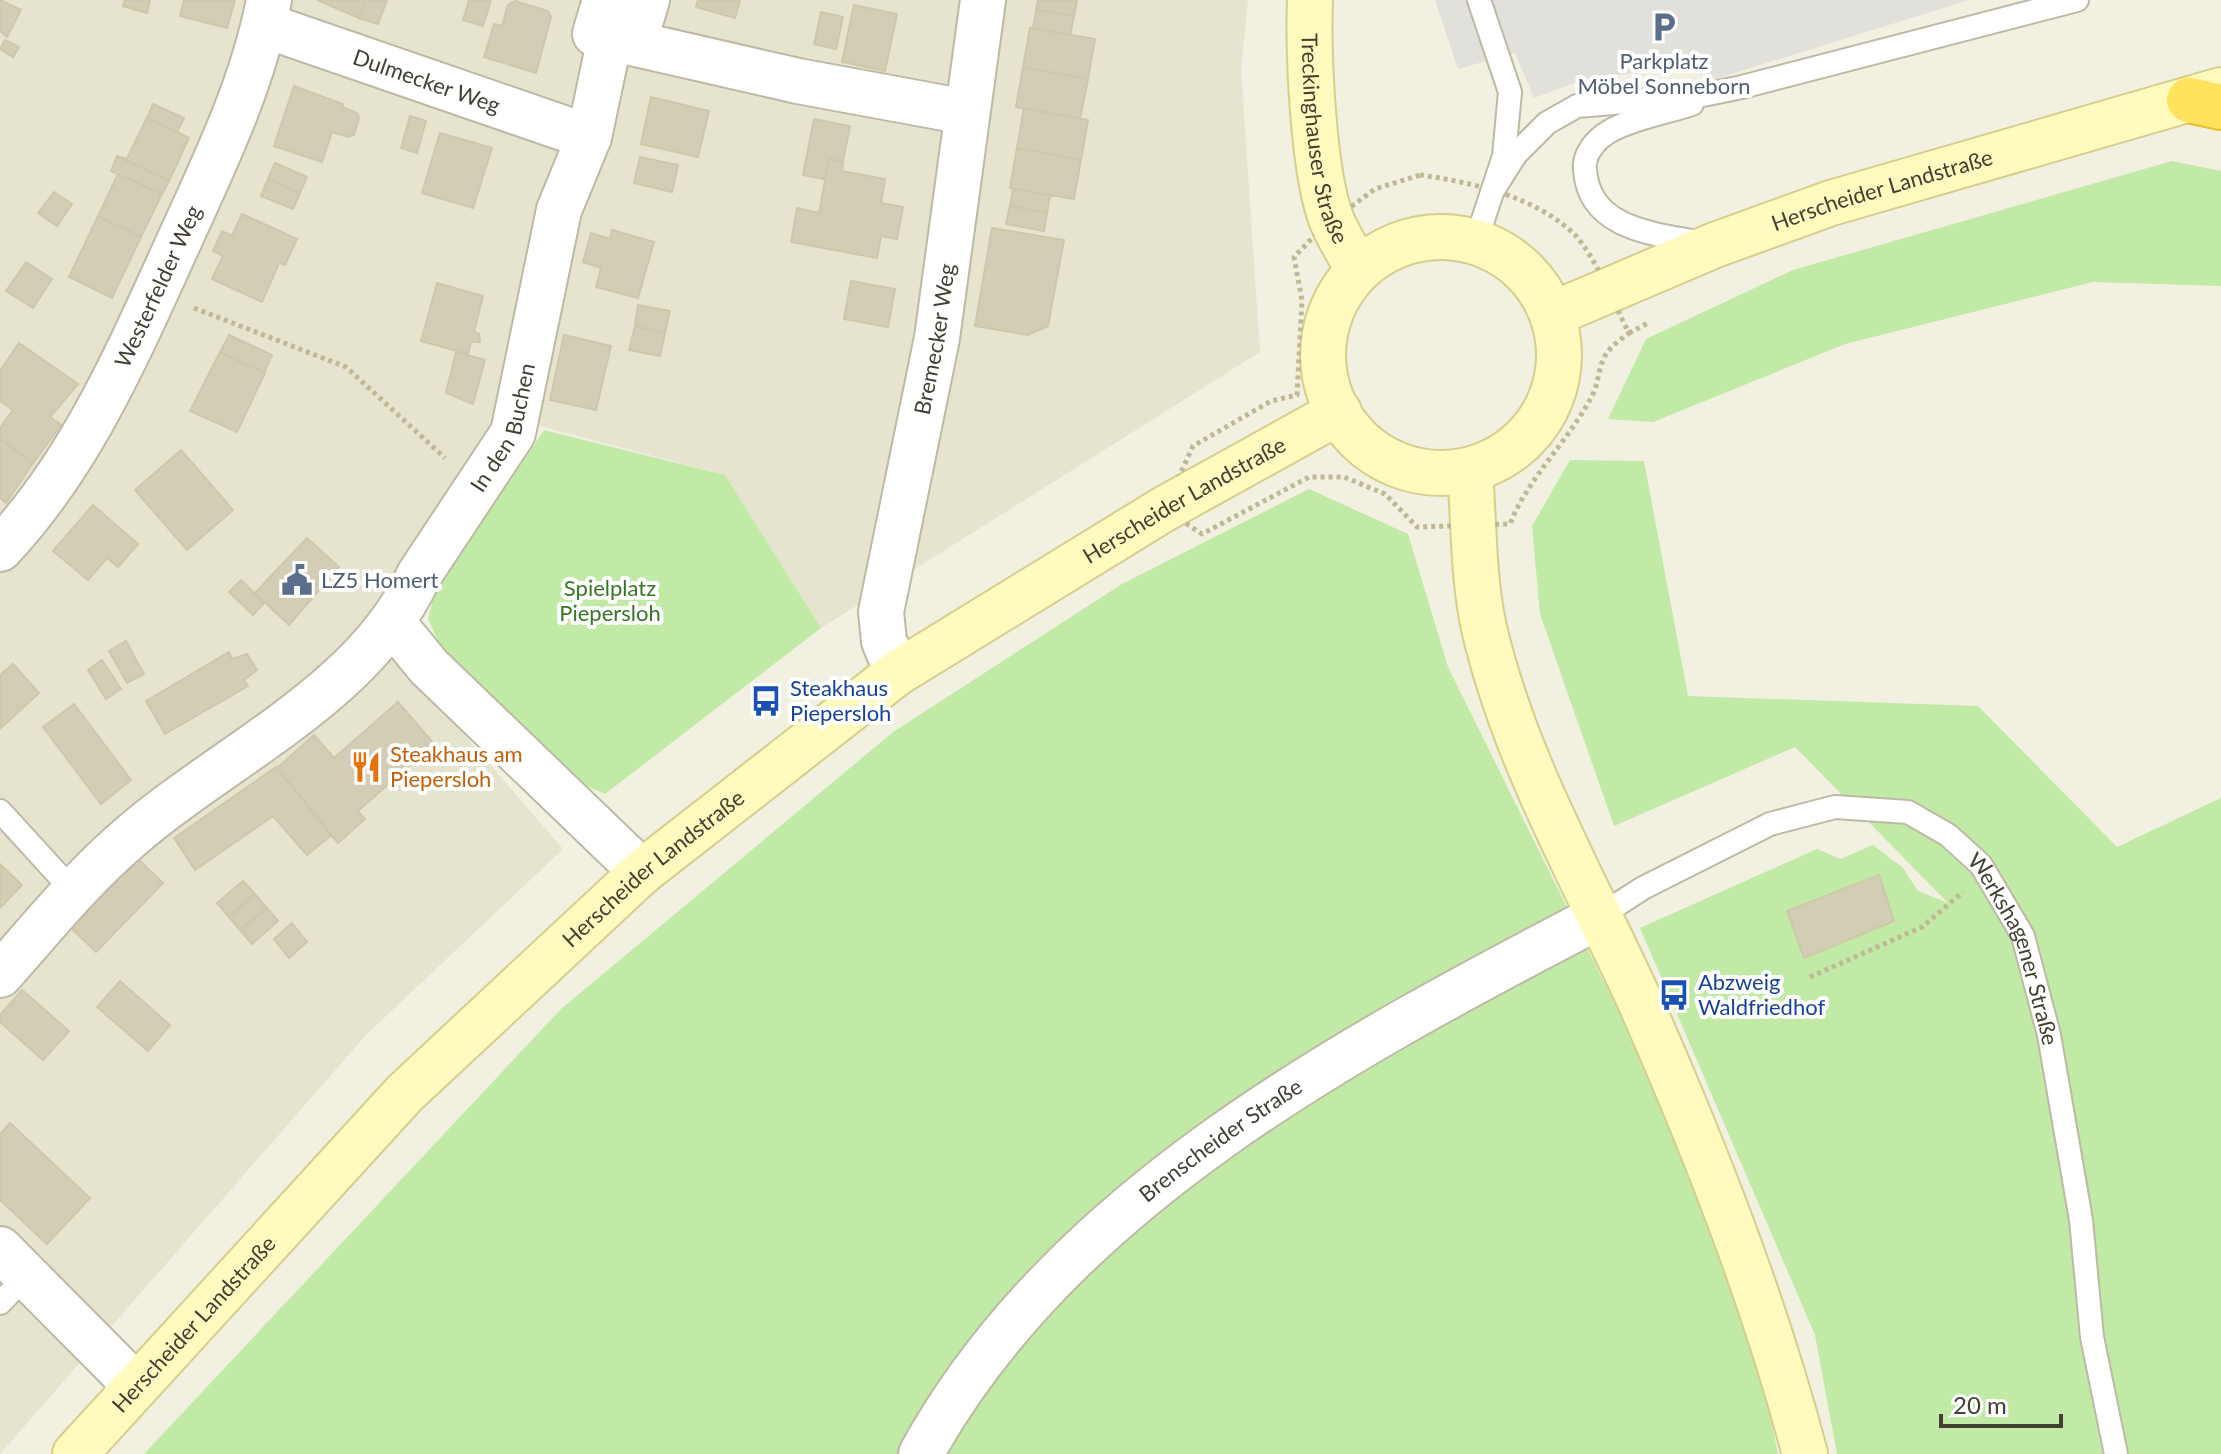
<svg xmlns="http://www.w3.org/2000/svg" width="2221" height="1454" viewBox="0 0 2221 1454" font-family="Lato,sans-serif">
  <rect width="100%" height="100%" fill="#f2f0e1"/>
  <!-- residential -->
  <path fill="#e6e3cf" d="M0,0H1248L1241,69L1260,352L821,628L725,475L506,417L364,619L563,849L366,1035L0,1454Z"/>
  <!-- green -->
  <path fill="#c1eaa7" d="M2172,161L2221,171V286L2093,282L1845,344L1653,422L1608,419L1646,339L1793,270Z
    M544,430L725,475L821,628L605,794L584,785L446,658L428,619L435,592Z
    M1570,460L1644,461L1688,696L1978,706L2117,847L2221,798V1454H1837L1815,1335L1640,928L1817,849L1841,859L1873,845L1903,868L1918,891L1948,903L1795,747L1614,826L1540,614L1532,526Z
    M1309,489L1408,534L1448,667L1699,1174L1756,1348L1778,1454H144L561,1009L893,732L1122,584Z"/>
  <!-- parking -->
  <path fill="#e2e0db" d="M1435,0H1969L1712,80L1702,53L1639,72L1582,80L1534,98L1515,53L1458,69Z"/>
  <!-- building -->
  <path fill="#d3cdb6" stroke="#cfc7a9" stroke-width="2" d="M0,0L21,10L7,37L0,31Z
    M125,0H150L147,13L123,6Z
    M184,0H235L227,28L180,16Z
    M317,0H366L359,18Z
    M366,0H387L378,24L359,18Z
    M469,0H491L483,26L463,20Z
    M698,0H740L735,18L696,7Z
    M1038,0H1077L1074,16L1036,10Z
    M515,1L548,11L551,17L536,73L484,57L494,24L502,26L508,5Z
    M854,5L897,14L885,71L842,62Z
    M1036,10L1074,16L1070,35L1033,28Z
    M821,12L843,17L836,49L814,44Z
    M1030,28L1095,39L1088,79L1023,67Z
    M5,40L19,47L13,57L0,49Z
    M1023,67L1088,79L1080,119L1016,107Z
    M294,86L343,104L342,107L357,113L359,118L354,135L348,137L332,132L322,162L274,146Z
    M651,97L709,111L698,157L641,144Z
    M153,104L184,118L177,132L147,118Z
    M1024,108L1088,120L1081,160L1017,148Z
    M410,116L426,121L417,153L401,148Z
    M147,117L189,138L169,181L117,156L127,159Z
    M814,119L850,126L843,161L829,159L824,179L803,175Z
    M440,133L492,148L473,208L422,193Z
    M1017,148L1081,160L1074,199L1010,188Z
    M117,156L169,181L162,194L111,171Z
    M640,157L678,165L672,192L634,183Z
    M829,159L843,161L842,171L885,179L881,203L903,207L897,239L881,236L877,258L791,242L797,208L819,213Z
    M275,163L307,177L300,193L268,179Z
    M118,174L162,194L141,237L98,216Z
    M268,179L300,193L293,209L261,196Z
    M1013,189L1050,195L1047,213L1010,206Z
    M54,192L72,204L57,226L38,213Z
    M1010,206L1047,213L1044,231L1006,224Z
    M242,214L297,239L285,265L279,263L262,302L212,279L223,256L213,251L222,231L232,236Z
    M98,216L141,237L112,298L69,277Z
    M992,228L1064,240L1048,326L1028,335L975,326Z
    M612,230L654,242L638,298L596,287L601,268L583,262L591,233L610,239Z
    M26,262L52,279L33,308L6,291Z
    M851,281L895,289L888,327L844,319Z
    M437,283L483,296L474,332L479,334L480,342H471L468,354L421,341Z
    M638,305L670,311L665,333L635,326Z
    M635,326L665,333L660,356L629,350Z
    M229,335L272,355L264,373L220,352Z
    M564,335L611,346L596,410L550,400Z
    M19,343L78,384L50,417L61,425L33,463L0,439V428L13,410L0,401V371Z
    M220,352L265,373L237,432L190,411Z
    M456,352L485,360L473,404L446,393Z
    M0,439L33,463L6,503L0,498Z
    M181,450L233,510L187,550L135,490Z
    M93,505L138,544L118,567L107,558L88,580L53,551Z
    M307,538L339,567L289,625L255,593Z
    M241,580L264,603L253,615L229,592Z
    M126,641L144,674L127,683L109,651Z
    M229,652L232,659L247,654L257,670L244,680L248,686L165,734L146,701Z
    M102,660L121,689L106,699L88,670Z
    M13,664L39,693L0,729V675Z
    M398,702L434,744L358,811L365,819L338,843L277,768L314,735L334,758Z
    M74,704L131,780L101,804L43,727Z
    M276,767L331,835L307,855L273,816L195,870L174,838Z
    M135,856L163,883L96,952L68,925Z
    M0,864L22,885L0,908Z
    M1879,875L1894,921L1804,958L1787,911Z
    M243,881L255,894L229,917L217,903Z
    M255,894L267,908L240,930L229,917Z
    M267,908L278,921L252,944L240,930Z
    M292,923L307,942L289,958L274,939Z
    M120,981L170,1025L148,1051L97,1007Z
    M22,990L69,1031L43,1060L0,1022V1015Z
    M10,1123L90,1198L47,1244L0,1200V1134Z"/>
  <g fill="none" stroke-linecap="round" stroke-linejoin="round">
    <defs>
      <g id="lane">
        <path d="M1692,104C1665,113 1634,118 1610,131C1596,139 1583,154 1585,170C1589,230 1656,234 1703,243"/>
        <path d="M1492,192L1516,154L1547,123L1577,106L1698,96L1742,87L2077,0"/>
        <path d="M1476,241L1504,156L1510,92L1479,0"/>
        <path d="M0,811L74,892"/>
        <path id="s1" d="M1598,917L1643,888L1770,824L1835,807L1908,812L1948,835L1981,865L2023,936L2049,1035L2081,1220L2092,1337L2116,1454"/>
        <path d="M0,1303L28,1274"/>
      </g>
      <g id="street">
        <path d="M605,0L595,34L610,38"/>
        <path id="s2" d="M264,25L589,137"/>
        <path d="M634,43L647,0"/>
        <path id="s3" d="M0,549C83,461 130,348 180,239C215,162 253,84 269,0"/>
        <path d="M392,622L429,667L642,872"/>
        <path id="s4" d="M897,673L884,641L881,612L937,338L983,0"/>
        <path id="s5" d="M0,975C42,928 81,879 129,838C223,756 366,693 419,575L513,433L559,210L589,137L610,38L798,81L966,112"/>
        <path d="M0,1249L135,1385"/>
        <path id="s6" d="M921,1454C1062,1198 1349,1047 1598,917"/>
      </g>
      <g id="secondary">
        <path id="s7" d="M1310,0C1308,53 1313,174 1332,221C1339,238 1350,254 1358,270"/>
        <circle cx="1441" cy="355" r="118"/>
        <path id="s8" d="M1553,314L1715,245L1831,203L2221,90"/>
        <path d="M1470,471C1474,522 1473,578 1484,628C1515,762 1586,882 1642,1006C1706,1152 1764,1299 1805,1454"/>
        <path id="s9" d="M75,1454L405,1093L642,872L897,673L1164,509L1339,412"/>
      </g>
      <path id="highway" d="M2189,100L2221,107"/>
    </defs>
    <!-- lane casing -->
    <use href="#lane" stroke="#bdb9a4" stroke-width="26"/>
    <!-- street casing -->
    <use href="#street" stroke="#bdb9a4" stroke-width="48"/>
    <!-- secondary casing -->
    <use href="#secondary" stroke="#d5ce8e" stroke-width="48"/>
    <!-- highway casing -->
    <use href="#highway" stroke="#e6be28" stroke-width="48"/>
    <!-- path -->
    <path stroke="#c0b894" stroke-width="5" stroke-dasharray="4 4" stroke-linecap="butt" d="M1420,175C1471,182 1537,197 1575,235C1596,257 1614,305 1629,333C1623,338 1615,343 1610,349C1598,362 1600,379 1593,394C1569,441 1529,476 1510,524L1417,527L1385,494L1344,477H1309L1202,534L1164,509L1193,446L1271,401L1297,395L1302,300L1294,257L1322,228L1375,189Z
      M194,308L346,367L445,458
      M1629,333L1650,322
      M1810,977L1922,927L1963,892"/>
    <!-- lane -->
    <use href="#lane" stroke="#fff" stroke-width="22"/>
    <!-- street -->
    <use href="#street" stroke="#fff" stroke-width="44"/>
    <!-- secondary -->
    <use href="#secondary" stroke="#fffabe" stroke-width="44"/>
    <!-- highway -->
    <use href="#highway" stroke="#ffe35f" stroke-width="44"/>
  </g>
  <!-- icons -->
  <defs>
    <symbol id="parking-bare" viewBox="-9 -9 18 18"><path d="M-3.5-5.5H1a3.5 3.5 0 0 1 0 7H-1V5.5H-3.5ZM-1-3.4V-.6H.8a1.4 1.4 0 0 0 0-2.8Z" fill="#5c6f8a" stroke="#fff" stroke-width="2.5" paint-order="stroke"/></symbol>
    <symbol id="civic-bare" viewBox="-9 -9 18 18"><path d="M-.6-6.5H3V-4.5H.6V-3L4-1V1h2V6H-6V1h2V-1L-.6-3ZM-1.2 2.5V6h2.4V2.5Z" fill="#5c6f8a" stroke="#fff" stroke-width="2.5" paint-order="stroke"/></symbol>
    <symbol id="bus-bare" viewBox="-9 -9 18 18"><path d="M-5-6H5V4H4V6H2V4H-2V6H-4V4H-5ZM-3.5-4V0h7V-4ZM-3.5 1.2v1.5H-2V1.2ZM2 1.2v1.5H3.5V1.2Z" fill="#1a4fb4" stroke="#fff" stroke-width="2.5" paint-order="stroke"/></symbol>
    <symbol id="restaurant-bare" viewBox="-9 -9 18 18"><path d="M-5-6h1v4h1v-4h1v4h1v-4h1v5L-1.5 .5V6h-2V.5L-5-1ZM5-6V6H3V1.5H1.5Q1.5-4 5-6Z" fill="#e8710a" stroke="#fff" stroke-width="2.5" paint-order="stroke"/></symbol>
  </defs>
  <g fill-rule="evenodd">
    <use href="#parking-bare" x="1642" y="5" width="44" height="44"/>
    <use href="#civic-bare" x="275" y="558" width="44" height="44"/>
    <use href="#bus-bare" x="744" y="679" width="44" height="44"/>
    <use href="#restaurant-bare" x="344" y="745" width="44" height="44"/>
    <use href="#bus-bare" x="1652" y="973" width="44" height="44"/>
  </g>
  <g text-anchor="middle" stroke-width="8" stroke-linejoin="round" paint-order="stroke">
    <!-- service labels -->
    <g font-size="22" fill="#4e5e75" stroke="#fff">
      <text x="1664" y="69">Parkplatz<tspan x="1664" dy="25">Möbel Sonneborn</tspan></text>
      <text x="321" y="588" text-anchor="start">LZ5 Homert</text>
    </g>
    <!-- street labels -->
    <g font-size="22" fill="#433f32" stroke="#fff">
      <text dy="8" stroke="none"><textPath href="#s2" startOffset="172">Dulmecker Weg</textPath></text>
      <text dy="8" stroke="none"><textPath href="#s7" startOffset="140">Treckinghauser Straße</textPath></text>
      <text dy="8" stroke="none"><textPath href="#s8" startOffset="352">Herscheider Landstraße</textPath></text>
      <text dy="8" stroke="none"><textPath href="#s3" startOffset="308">Westerfelder Weg</textPath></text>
      <text dy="8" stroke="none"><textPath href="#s4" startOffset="342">Bremecker Weg</textPath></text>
      <text dy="8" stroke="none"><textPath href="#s5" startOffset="756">In den Buchen</textPath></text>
      <text dy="8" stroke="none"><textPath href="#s9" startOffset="1472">Herscheider Landstraße</textPath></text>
      <text dy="8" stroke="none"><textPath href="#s9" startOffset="824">Herscheider Landstraße</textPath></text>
      <text dy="8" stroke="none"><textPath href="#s1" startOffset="518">Werkshagener Straße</textPath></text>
      <text dy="8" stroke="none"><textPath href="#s6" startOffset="438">Brenscheider Straße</textPath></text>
      <text dy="8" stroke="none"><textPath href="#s9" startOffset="176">Herscheider Landstraße</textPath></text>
    </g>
    <!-- park labels -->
    <g font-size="22" fill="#357823" stroke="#fff">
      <text x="610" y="596">Spielplatz<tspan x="610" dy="25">Piepersloh</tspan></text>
    </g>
    <!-- transit labels -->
    <g font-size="22" fill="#164399" stroke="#fff" text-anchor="start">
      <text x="790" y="696">Steakhaus<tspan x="790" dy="25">Piepersloh</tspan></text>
      <text x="1698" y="990">Abzweig<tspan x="1698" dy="25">Waldfriedhof</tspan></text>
    </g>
    <!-- food labels -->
    <g font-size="22" fill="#c56008" stroke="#fff" text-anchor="start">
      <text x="390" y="762">Steakhaus am<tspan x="390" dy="25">Piepersloh</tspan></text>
    </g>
  </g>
  <!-- scale -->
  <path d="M1941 1414v12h120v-12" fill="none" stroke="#433f32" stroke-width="4"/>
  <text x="1953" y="1414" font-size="24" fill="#433f32" stroke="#ffffff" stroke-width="6" paint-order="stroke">20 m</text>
</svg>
